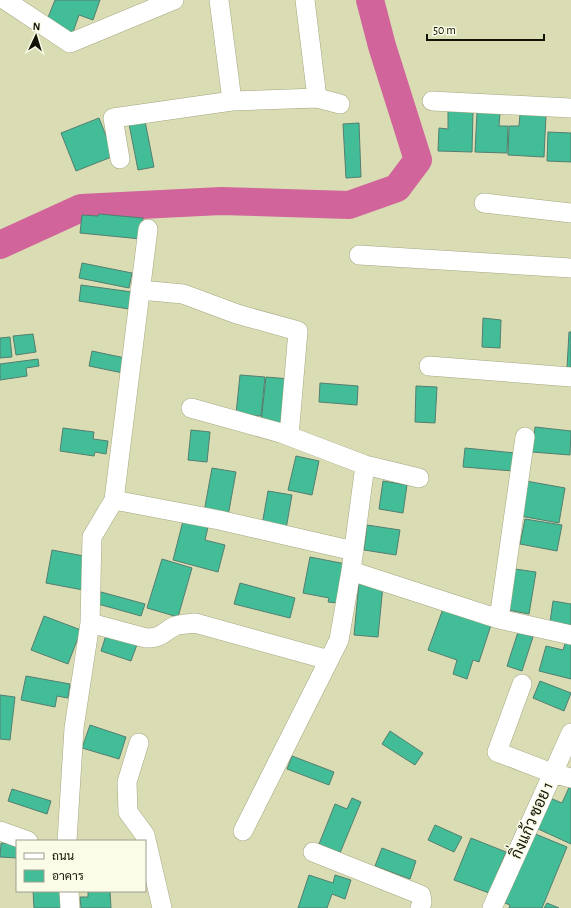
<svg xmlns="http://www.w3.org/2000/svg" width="571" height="908" viewBox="0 0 571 908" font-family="'Alegreya Sans',Sarabun,sans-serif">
  <rect width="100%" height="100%" fill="#daddb4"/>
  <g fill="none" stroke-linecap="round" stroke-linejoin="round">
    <!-- river -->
    <path stroke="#d0649b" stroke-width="28" d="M0,245L81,208L221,201L349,205L397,188L418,160L382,46L370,0"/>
  </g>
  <!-- building -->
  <path fill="#43bc98" stroke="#537f6f" d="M55,0H100L93,20L79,15L72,35L45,25Z
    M448,111L473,112L472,152L438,151L439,128L448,129Z
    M477,112L500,113L499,126H508L507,153L475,152Z
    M520,114L546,115L544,157L508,155L509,126H519Z
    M99,118L114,156L76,171L61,133Z
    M145,121L154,167L138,170L129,124Z
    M359,123L361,177L346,178L343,124Z
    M548,132L571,133V162L547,161Z
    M99,214L143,218L141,239L80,233L82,215L98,216Z
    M82,263L132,273L129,288L79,278Z
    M81,285L132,292L129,309L79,301Z
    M483,318L501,320L500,348L482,347Z
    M569,332H571V369L567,368Z
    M33,334L36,352L16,355L13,336Z
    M10,337L12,357L0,358V338Z
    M92,351L125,358L123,373L89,366Z
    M38,359L39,366L26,368L27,376L0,380V364Z
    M240,375L265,377L261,416L236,414Z
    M266,377L290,379L285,425L261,422Z
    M320,383L358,386L357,405L319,402Z
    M416,386L437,387L435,423L415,422Z
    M535,427L571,431L570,455L532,452Z
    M63,428L94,432L93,439L108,441L106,454L95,452L94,456L60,451Z
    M191,430L210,432L207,462L188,460Z
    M465,448L515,453L513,471L463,467Z
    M296,456L319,461L312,495L288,490Z
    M212,468L236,472L228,516L204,512Z
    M383,481L407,485L403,513L379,509Z
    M526,481L565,488L559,523L520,516Z
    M268,491L292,495L286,529L262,525Z
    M184,517L209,523L205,540L225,545L218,572L173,560Z
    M525,519L562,525L557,551L520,544Z
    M367,525L400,530L396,555L364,550Z
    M52,550L89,557L83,590L46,583Z
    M310,557L346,564L338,603L328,602L329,598L303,593Z
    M162,559L192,568L178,617L147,608Z
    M515,569L536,572L529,614L508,610Z
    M359,582L383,585L378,637L354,635Z
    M240,583L295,598L290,618L234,604Z
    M101,592L145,604L141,616L98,604Z
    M553,601L571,604V625L550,622Z
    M444,606L492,622L479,662L473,660L467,679L453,674L457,660L428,650Z
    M44,616L81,630L68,664L31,650Z
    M107,632L138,642L131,661L101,651Z
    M518,632L533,637L522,671L507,666Z
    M567,638L571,639V679L539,671L546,646L563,650Z
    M26,676L70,684L68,698L57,696L55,707L21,700Z
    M540,681L571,693L564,711L533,698Z
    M0,695L15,697L10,740L0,739Z
    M90,725L126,737L119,759L82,748Z
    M390,731L423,753L415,765L382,744Z
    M292,756L334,772L329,785L287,769Z
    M571,783V844L536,828L550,798L562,803Z
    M12,789L51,801L47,814L8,801Z
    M352,798L361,802L340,853L319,844L335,804L347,809Z
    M435,825L462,837L454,852L428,840Z
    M533,833L567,847L542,908H509L510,905L505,903Z
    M471,838L506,852L489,893L454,880Z
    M1,843L17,844V858L0,857Z
    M382,848L416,861L410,879L375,866Z
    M309,875L333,883L335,875L351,880L345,899L332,894L327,908H298Z
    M33,891H63L64,908H34Z
    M88,891H110L111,908H81L80,897H88Z
    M547,903L559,908H544Z"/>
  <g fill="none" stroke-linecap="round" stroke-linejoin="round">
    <defs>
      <path id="minor" d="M5,0L70,43L174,0
        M219,0L232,101
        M305,0L317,98
        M432,101L571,108
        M120,159L113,118L232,101L317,98L340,104
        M484,203L571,213
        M359,255L571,268
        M140,290L183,294L237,314L298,331L289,436
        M429,366L571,377
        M191,408L281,433L365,465L419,478
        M114,500L219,520L354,551
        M351,571L499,619L571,635
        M499,619L525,437
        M90,623L146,638C163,638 162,632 175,626C181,624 188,624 195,623L329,660
        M522,684L497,752L552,773L571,778
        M139,743L127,782L128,812L145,835L162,908
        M0,831L28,841
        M243,831L339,640L351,571L365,465
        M67,841L74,728L90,623L92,537L114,500L148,229
        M313,852L421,895L422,902L420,908
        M69,891L70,908
        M492,908L571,733"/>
    </defs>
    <!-- minor casing -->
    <use href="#minor" stroke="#a4a67f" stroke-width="20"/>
    <!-- minor -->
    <use href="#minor" stroke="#fff" stroke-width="19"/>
  </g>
  <g text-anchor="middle" stroke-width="3" stroke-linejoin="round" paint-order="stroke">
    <!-- street labels -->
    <g font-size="16" fill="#121305" stroke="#fbfce7">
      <text transform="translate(531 820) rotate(-66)" y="6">กิ่งแก้ว ซอย 1</text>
    </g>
  </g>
  <!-- legend -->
  <rect x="16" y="840" width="130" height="52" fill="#fbfce7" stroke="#9e9f8d"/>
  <rect x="24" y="853" width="20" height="6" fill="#ffffff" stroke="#9e9f8d"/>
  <text x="52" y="860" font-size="12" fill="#121305">ถนน</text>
  <rect x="24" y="870" width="20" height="12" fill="#43bc98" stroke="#9e9f8d"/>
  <text x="52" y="880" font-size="12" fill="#121305">อาคาร</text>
  <!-- north arrow -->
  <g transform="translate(36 36) rotate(4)" stroke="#fbfce7" stroke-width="3" paint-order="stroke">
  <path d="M0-3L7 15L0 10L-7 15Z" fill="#121305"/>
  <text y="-6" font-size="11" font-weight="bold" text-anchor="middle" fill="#121305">N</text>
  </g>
  <!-- scale -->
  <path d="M427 34v6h117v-6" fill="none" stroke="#121305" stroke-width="2"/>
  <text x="433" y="34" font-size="12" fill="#121305" stroke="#fbfce7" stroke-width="3" paint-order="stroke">50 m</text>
</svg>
